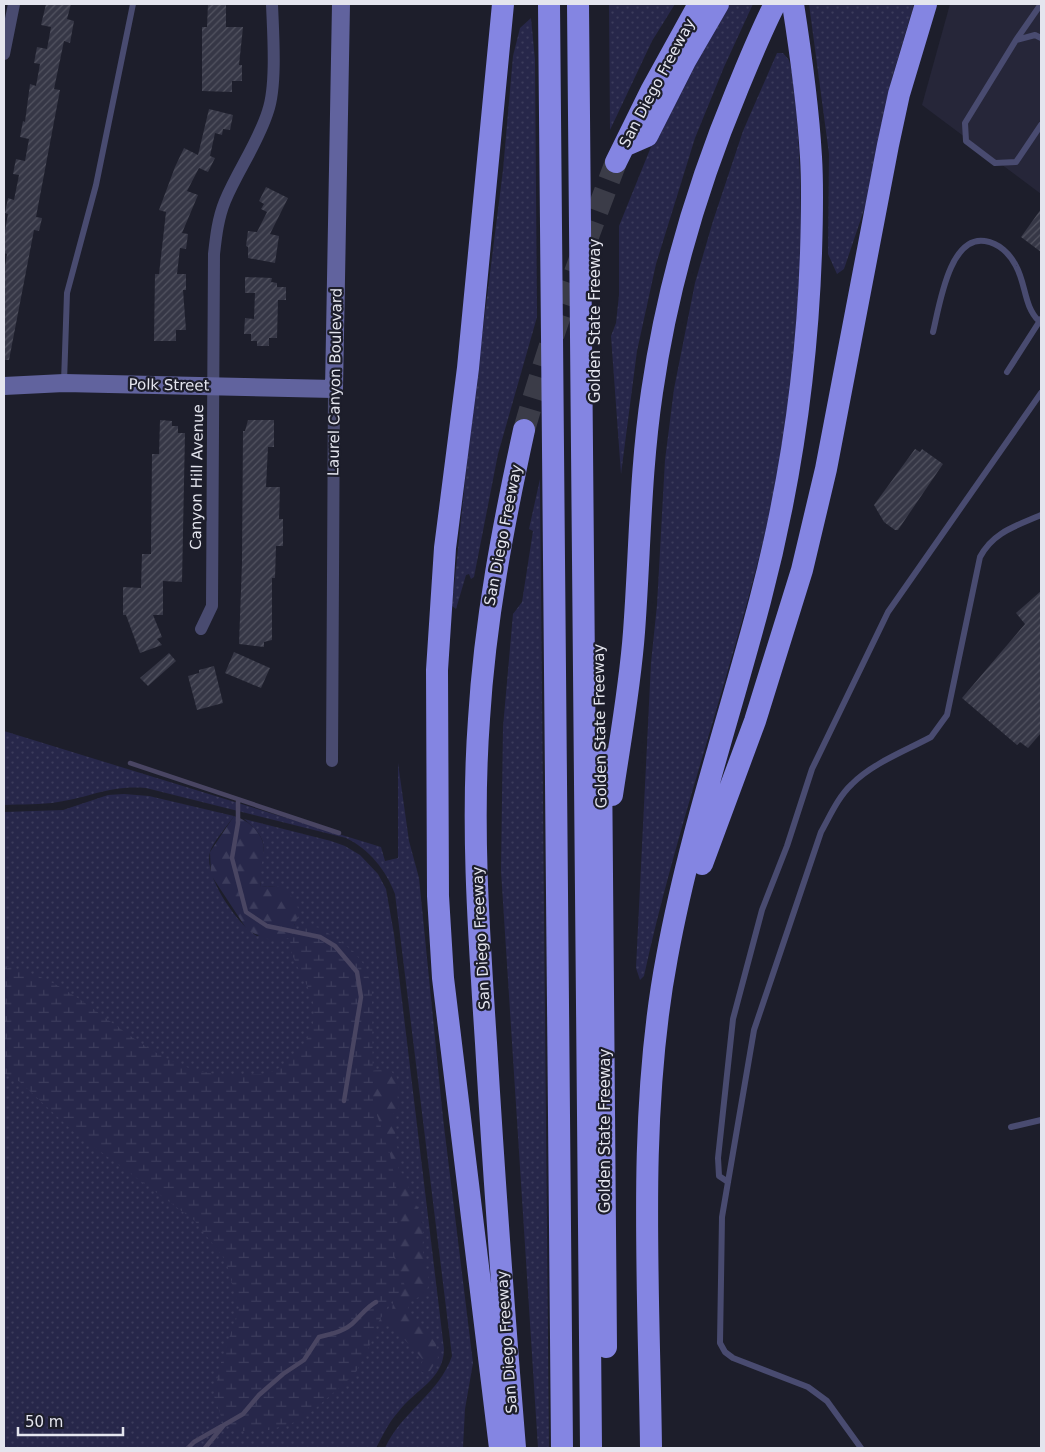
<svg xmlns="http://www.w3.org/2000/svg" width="1045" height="1452" viewBox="0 0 1045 1452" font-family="'DejaVu Sans',sans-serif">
  <defs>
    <pattern id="grass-dots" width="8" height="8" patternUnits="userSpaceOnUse" patternTransform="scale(1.25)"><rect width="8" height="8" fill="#27274a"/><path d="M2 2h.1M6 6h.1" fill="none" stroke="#3c3c5c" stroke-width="1.8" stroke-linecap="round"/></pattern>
    <pattern id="forest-firs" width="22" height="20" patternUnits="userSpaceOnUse" patternTransform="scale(1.25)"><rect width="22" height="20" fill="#27274a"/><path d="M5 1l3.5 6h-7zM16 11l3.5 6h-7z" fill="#3c3c5c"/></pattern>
    <pattern id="wetland-marsh" width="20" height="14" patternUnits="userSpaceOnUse" patternTransform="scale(1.25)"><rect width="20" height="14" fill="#27274a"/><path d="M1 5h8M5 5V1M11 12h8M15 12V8" fill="none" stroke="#3c3c5c"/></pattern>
    <pattern id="building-hatch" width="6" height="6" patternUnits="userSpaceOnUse" patternTransform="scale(1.25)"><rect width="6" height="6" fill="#363746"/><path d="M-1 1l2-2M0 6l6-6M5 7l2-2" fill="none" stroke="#535461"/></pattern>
  </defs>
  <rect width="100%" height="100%" fill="#1d1e2b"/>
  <!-- built -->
  <path fill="#262639" d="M950,4H1041V194L922,105Z"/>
  <!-- grass -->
  <path fill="url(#grass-dots)" d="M609,4H675L652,41L610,130Z
    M726,4H753L724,67L695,138L656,264L637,351L621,474L611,336L616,323L619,295V226L657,132Z
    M809,4H914L892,78L869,195L844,269L837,274L828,254L829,154Z
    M531,18L535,60L537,317L498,454L474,577L471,579L469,574L466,575L456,609L452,606L471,424L503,170L513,56L520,28Z
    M777,53H783L789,60L793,76C808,219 802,371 770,512C734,669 678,819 644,976L640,980L636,968L651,663L657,605L665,460L674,389L695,283L713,221L743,131Z
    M540,479L549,1448H538L501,871L503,727L513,614L522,602L533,531L529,529Z
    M4,731L381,847L385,861L398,858V763L409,841L419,878L443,1118L473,1363L465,1409L463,1448H385C402,1411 439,1394 452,1356L395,894C386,870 369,849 346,838L146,788C109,785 92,797 58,802C41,805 22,804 4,805Z
    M124,794L149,796L234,816C228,825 213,842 210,852C203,876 238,925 257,936L294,926C303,903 292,900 276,886L261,887C254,854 280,848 244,819L331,841L345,846L360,855L378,874L386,889L394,934L444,1349C444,1379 415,1390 399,1411C389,1422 383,1435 376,1448H4V812L63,810L108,795Z"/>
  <!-- forest -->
  <path fill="url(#forest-firs)" d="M234,816C243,819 248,822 254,828C274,849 256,864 261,887L276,886L285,888L297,904L299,914L289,938L270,940L248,931L211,875L210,852Z
    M390,1070L397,1078L399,1088L397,1092L399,1108L393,1114C398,1122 395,1129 395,1138C396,1151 404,1153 398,1169L408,1179C408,1197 416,1201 421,1216C425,1227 422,1239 423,1251C423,1268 433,1273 426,1294L410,1301L407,1312L436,1343L438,1358L430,1371L425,1373L422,1372L420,1367L423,1360L419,1355L388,1322L381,1325L374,1322L378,1309L392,1311L394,1294L363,1071Z"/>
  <!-- wetland -->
  <path fill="url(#wetland-marsh)" d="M302,925L321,928L353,951L365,966L372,993L373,1103L390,1154L396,1185L398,1213L394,1263C396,1272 404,1278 405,1287L393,1298L376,1326L372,1341L355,1374L302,1420L269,1430L243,1431L224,1425L214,1396L220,1366L239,1308L226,1261L194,1220L75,1133L20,1082L4,1073V966C95,981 143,1082 244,1075C260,1074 271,1075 283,1065C296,1055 310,1040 313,1023C319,998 302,979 294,959C291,953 291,946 290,940Z"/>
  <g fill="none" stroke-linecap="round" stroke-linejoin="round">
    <!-- stream -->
    <path stroke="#494562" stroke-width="4.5" d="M130,763L339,833
      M238,801V823L232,858L246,912L267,926L320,937L335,946L357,972L361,997L344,1101
      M188,1448L194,1442L222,1426
      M205,1448L224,1425L243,1414L259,1395L283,1374L304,1360L319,1337C332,1334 346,1331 355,1321C363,1313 367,1307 376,1302"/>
  </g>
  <!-- building -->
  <path fill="url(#building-hatch)" d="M46,4H71L67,19L74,21L70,43L64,41L54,89L60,90L36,217L42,218L39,231L34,230L9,360H4V272L7,254L4,253V236L8,214L5,213L8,198L14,200L19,175L13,174L16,159L25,161L29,139L20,137L23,121L25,122L30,84L36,86L40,64L34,63L37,47L47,49L51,27L41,25Z
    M208,4H226V27H243L239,65H242V81H232V92L202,91V27H207Z
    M209,109L233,115L230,130L223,129L222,135L215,133L210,156L215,158L208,172L199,168L187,191L198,195L182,233L188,234L186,249L180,248L177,274H186V290H183L186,330H176V341H154L155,274H159L166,212L159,210L175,167L184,148L198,155Z
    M266,187L288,198L270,234L279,236L275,263L248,258V247L246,246L248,231L257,232L267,212L261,209L264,204L259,201Z
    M1041,209V252L1021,237Z
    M245,277L272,278L271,282L277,283V287H286V300H278L277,338H269V346H257V341H251V334H244L245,318L254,319L255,293H245Z
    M160,420L172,421V426H178V433H185L182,582L163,581V615H153L162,637L157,639L162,645L140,653L126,615H123V587L141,588L142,554H151L152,454H159Z
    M248,420H274V447H268L266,487H280L279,519H283V546H276L275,578H272V640L264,642V647L239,644L242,563L243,431H245Z
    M915,449L920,452L922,449L943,464L898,530H895L884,522L874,505Z
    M1041,591V733L1028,748L1020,742L1017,745L962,698L1025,624L1016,613Z
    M234,652L270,668L261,688L225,673Z
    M169,653L176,661L148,686L140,678Z
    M214,666L223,703L197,710L188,676L199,673V670Z"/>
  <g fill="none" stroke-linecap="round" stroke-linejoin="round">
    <!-- highway-tunnel -->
    <path stroke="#3b3c48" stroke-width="22" stroke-dasharray="22 11" stroke-linecap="butt" d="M524,430C550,339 582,251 616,162"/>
    <!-- lane -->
    <path stroke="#494b70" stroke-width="6" d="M1041,38L1035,35L1016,40L965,123L966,141L995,163L1016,162L1041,125
      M1016,40L1041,4
      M933,332C939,308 949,235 985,241C999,243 1010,254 1016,266C1026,284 1024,307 1039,321
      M1007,372L1041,319
      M64,382L67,293L96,185L133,4
      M1011,1127L1041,1120
      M728,1182L719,1176L718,1158L733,1019L762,910L787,846L812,769L888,612L1041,393
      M861,1448L827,1401L808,1387L733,1358L725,1352L720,1343L722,1217L754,1030L821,832C830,816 838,797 852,784C873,763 905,751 931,737L947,715L980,557C993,532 1016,526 1041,515"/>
    <!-- street -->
    <path stroke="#494b70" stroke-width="12" d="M4,54L14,4
      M201,629L212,606L214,254C216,236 218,218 225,201C238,170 258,143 268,111C277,85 273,32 272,4
      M332,761L334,389"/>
    <!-- secondary -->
    <path stroke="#61639e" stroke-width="18" d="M4,386L64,383L334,389L341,4"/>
    <!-- highway -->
    <path stroke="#8485e2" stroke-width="22" d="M549,4L562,1448
      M578,4L591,1448
      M624,146L647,136L685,61L718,4
      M616,162L651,91L699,4
      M601,757L606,1347
      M612,795C620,741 630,687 634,632C640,552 640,472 652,392C667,288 697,186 737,90C749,61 761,31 775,4
      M702,864L755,721L802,570L826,469L888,145L899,94L926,4
      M500,1448L443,978L438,896L437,670L445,548L468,368L503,4
      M515,1448C504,1313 494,1178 486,1043C479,936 471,827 479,719C485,621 503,526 524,430
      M651,1448C649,1287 637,1115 667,957C689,836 729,719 760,601C790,487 807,370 811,253C812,221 813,189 811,157C808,106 801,55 793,4"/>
  </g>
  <g text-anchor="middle" stroke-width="4.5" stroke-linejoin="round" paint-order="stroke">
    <!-- street labels -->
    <g font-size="15" fill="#e4e5ee" stroke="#1d1e2b">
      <text transform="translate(657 83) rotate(-62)" y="5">San Diego Freeway</text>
      <text transform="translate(595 321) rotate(-90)" y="5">Golden State Freeway</text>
      <text transform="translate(335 382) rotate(-89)" y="5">Laurel Canyon Boulevard</text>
      <text transform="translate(169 385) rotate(1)" y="5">Polk Street</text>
      <text transform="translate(197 477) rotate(-89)" y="5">Canyon Hill Avenue</text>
      <text transform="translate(503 535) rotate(-79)" y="5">San Diego Freeway</text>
      <text transform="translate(600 726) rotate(-91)" y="5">Golden State Freeway</text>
      <text transform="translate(481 938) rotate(-93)" y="5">San Diego Freeway</text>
      <text transform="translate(605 1131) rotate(-90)" y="5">Golden State Freeway</text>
      <text transform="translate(507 1342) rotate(-94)" y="5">San Diego Freeway</text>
    </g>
  </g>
  <!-- border -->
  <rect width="1045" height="1452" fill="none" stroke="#e4e5ee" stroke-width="10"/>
  <!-- scale -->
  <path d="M18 1427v8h105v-8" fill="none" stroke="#e4e5ee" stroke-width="2.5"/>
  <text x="25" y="1427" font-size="15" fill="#e4e5ee" stroke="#1d1e2b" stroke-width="4" paint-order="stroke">50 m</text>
</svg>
